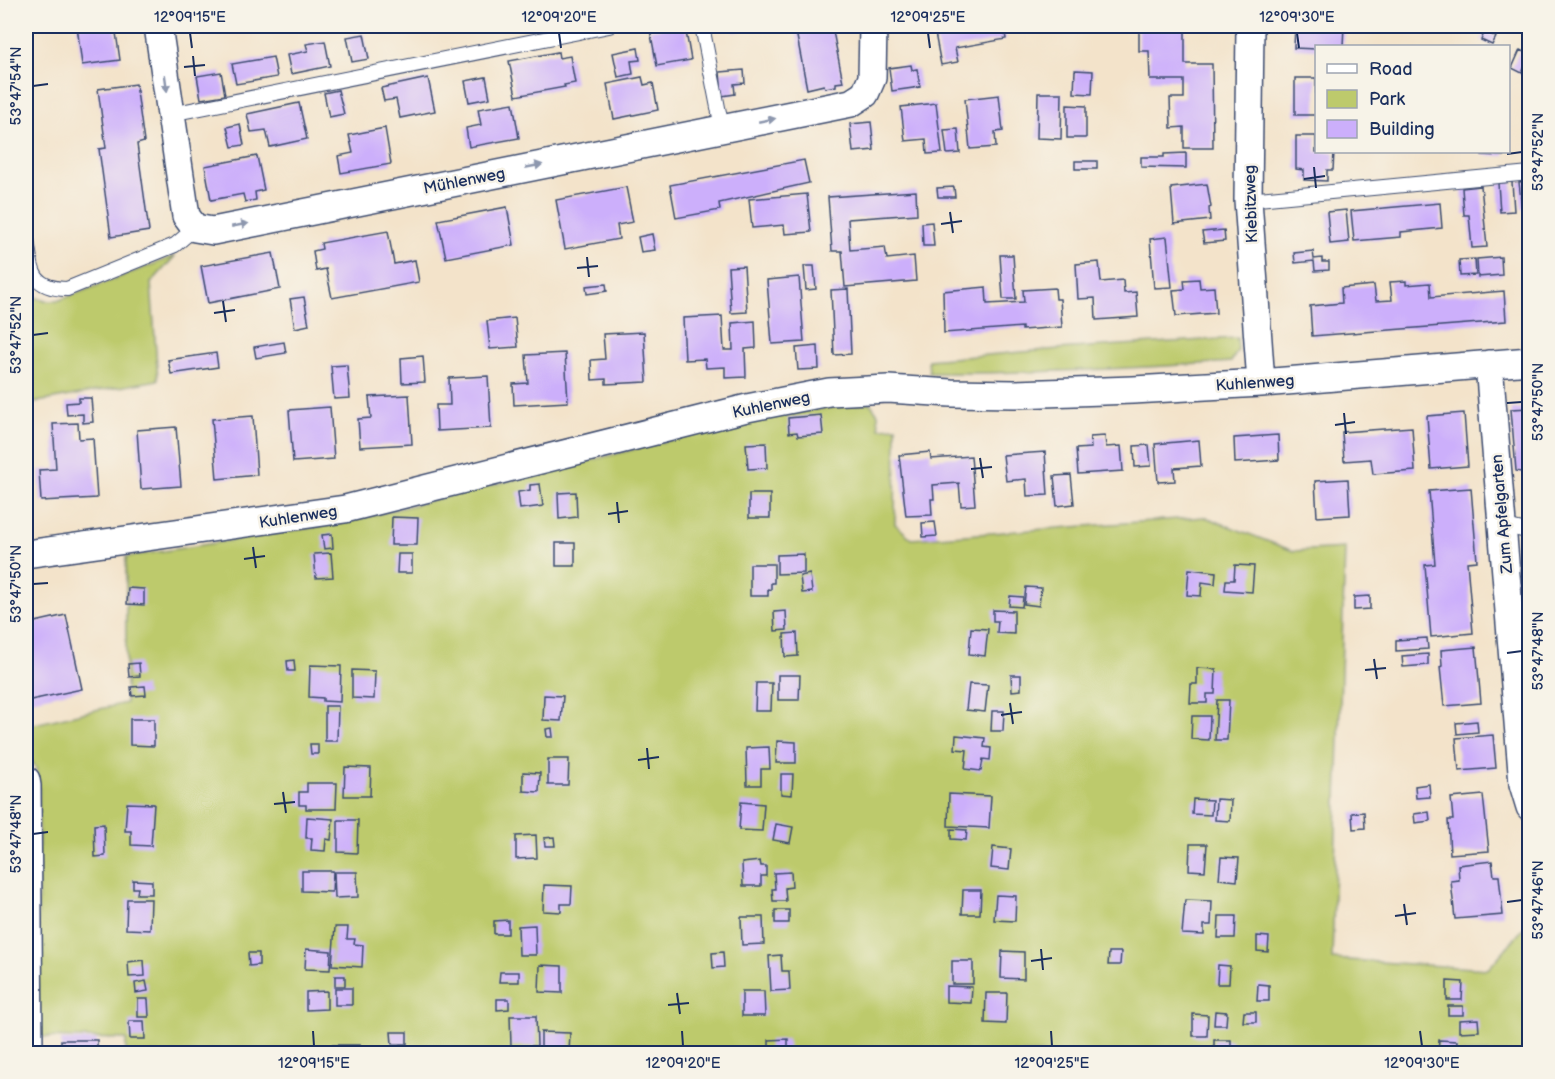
<svg xmlns="http://www.w3.org/2000/svg" width="1555" height="1079" viewBox="0 0 1555 1079" font-family="'Balsamiq Sans',sans-serif">
  <rect width="100%" height="100%" fill="#f7f3e8"/>
  <filter id="ink" filterUnits="userSpaceOnUse"><feTurbulence type="fractalNoise" baseFrequency=".0167" numOctaves="2"/><feDisplacementMap in="SourceGraphic" scale="12" xChannelSelector="R" yChannelSelector="G"/><feConvolveMatrix kernelMatrix="1 2 1 2 8 2 1 2 1" color-interpolation-filters="sRGB"/></filter>
  <filter id="wash" filterUnits="userSpaceOnUse"><feTurbulence type="fractalNoise" baseFrequency=".008" numOctaves="4" result="noise"/><feDisplacementMap in="SourceGraphic" scale="24" xChannelSelector="R" yChannelSelector="G"/><feGaussianBlur stdDeviation="1.35" result="paint"/><feColorMatrix in="noise" values="0 0 0 0 0 0 0 0 0 0 0 0 0 0 0 0 0 1.4 0 .05"/><feComposite in="paint" operator="in"/></filter>
  <g filter="url(#wash)">
    <rect width="100%" height="100%" fill="#f3e3ca"/>
    <!-- green -->
    <path fill="#bdca6c" stroke="#6c7c65" stroke-width="1.5" d="M175,256L151,283L158,380L26,404V270L31,296L46,301H57Z
      M1237,338L1238,350L1231,362C1130,368 1030,374 929,373L928,360L1072,348Z
      M870,403L878,414L879,428L896,427L895,524L912,539L1205,517L1293,551L1345,548L1332,959L1488,969L1529,922V1053L126,1054V1039L37,1037L39,783L36,768L26,752V726L126,703V557L342,523L766,416Z"/>
    <g id="blocks">
      <!-- building -->
      <path fill="#ccaffb" d="M77,26H115L120,60L82,65Z
        M481,26H498V27L482,30Z
        M674,26H685L691,60L657,66L650,30Z
        M733,26H756V28L734,32Z
        M795,26H832L843,82L836,83V86L825,88L824,85L807,89Z
        M928,26H1004L1006,39L955,48L958,62L941,65L935,33L929,34Z
        M1117,26H1185V64H1212L1213,148H1184V127L1171,128L1170,98H1184V80H1150L1149,51H1139V30L1116,29Z
        M1295,26H1344L1343,46H1316V49L1294,48Z
        M1485,31L1496,37L1492,45L1481,40Z
        M364,34L369,59L352,62L347,37Z
        M325,41L330,66L291,74L287,55L308,51L306,44Z
        M638,48L640,60L631,61L633,74L618,77L613,53Z
        M1520,50L1530,55L1522,73L1512,68Z
        M558,52L559,58L570,56L575,83L564,85L565,87L516,96L509,61Z
        M273,57L277,77L236,84L232,64Z
        M911,65L912,70L917,69L920,87L892,91L889,68Z
        M744,70L745,83L734,84L735,94L722,96L720,72Z
        M1075,70L1093,71L1092,94L1074,93Z
        M221,72L225,95L201,99L197,76Z
        M486,77L490,98L469,102L465,81Z
        M642,77L644,85L653,83L658,110L614,119L607,84Z
        M428,78L435,111L400,118L396,99L384,101L381,88Z
        M1295,78H1316V115H1295Z
        M136,84L144,142L137,144L149,231L111,237L99,149L106,148L98,89Z
        M338,90L344,114L329,117L324,93Z
        M1038,93H1062L1061,139L1037,138Z
        M999,95L1003,131L995,132L996,147L970,149L965,99Z
        M299,103L307,139L270,147L266,130L251,132L247,114Z
        M513,103L519,138L469,147L466,128L481,125L478,109Z
        M936,103L942,153L927,154L926,139L905,141L901,107Z
        M1067,105L1086,106V138H1067Z
        M871,122L874,150L853,152L850,124Z
        M240,124L244,145L232,147L227,127Z
        M385,128L391,164L341,173L338,156L353,153L349,135Z
        M958,129L960,153L947,154L944,130Z
        M1296,136H1316V152H1334L1333,170H1327V181L1304,180V170L1296,169Z
        M1482,152H1504V156L1482,155Z
        M1186,153V168L1141,167V157H1164V154Z
        M257,156L264,190L255,192L256,200L245,202L243,194L211,200L205,166Z
        M804,160L809,183L719,203L720,210L676,218L670,185Z
        M1075,161H1097V169H1075Z
        M1530,181V209H1522L1519,182Z
        M1512,182L1514,211L1500,212L1498,183Z
        M1207,184L1211,207L1209,208L1210,220L1174,224L1171,188Z
        M1481,186L1487,247L1472,248L1469,215H1464L1462,188Z
        M626,187L633,222L617,225L619,239L565,249L556,200Z
        M954,187L955,197H938L937,188Z
        M916,191L917,214L848,219L850,250L885,247L887,259L914,256L916,281L845,287L842,251H832L828,197Z
        M807,194L811,232L785,234L784,225L752,228L749,199Z
        M1440,203L1442,228L1401,232V237L1354,241L1351,211Z
        M507,207L514,245L446,258L438,220Z
        M1346,210L1349,242L1330,244L1327,212Z
        M932,222L934,246H923L922,223Z
        M1224,230L1225,241L1204,243L1202,232Z
        M388,231L394,264L415,260L419,282L332,298L326,269L316,271L313,251L322,249L321,243Z
        M652,234L655,250L641,252L638,237Z
        M1167,237L1172,287L1154,288L1150,239Z
        M1313,251L1314,259L1322,258V262H1329V270L1315,271L1314,261L1295,263L1294,253Z
        M273,253L280,289L208,303L201,266Z
        M1000,255H1013L1016,299H1003Z
        M1501,257L1502,275L1478,277L1477,259Z
        M1475,259L1476,275L1460,276L1459,260Z
        M1099,262L1101,282L1123,280L1124,293L1136,292L1138,317L1096,320L1095,298L1078,299L1076,264Z
        M744,266L747,312L731,313L728,267Z
        M804,266H814L816,289L806,290Z
        M799,277L804,342L772,344L767,280Z
        M1199,279L1200,288L1214,287L1216,313L1176,316L1173,290L1185,289L1184,280Z
        M1406,281V285L1430,283L1431,297L1504,291L1506,321L1312,336L1310,306L1342,303L1341,288L1374,285L1376,301L1392,300L1390,282Z
        M606,284L607,291L587,294L586,286Z
        M986,287L987,304L1024,302L1023,290L1055,288L1056,299H1060L1062,327L1022,330V327L944,333L943,291Z
        M848,289L851,354L834,355L831,290Z
        M304,297L309,325L295,328L290,299Z
        M722,316L724,350H733L732,323L755,321L756,348L745,349L746,377L725,378V367L706,368L705,359L685,360L683,318Z
        M515,318L518,347L490,349L487,321Z
        M644,332L647,382L606,384V379L592,380L591,360L605,359L603,334Z
        M284,342L286,353L256,358L254,347Z
        M818,346L819,369L798,370L796,348Z
        M216,353L218,367L171,374L168,360Z
        M565,353L568,402L514,405L513,384L528,383L526,355Z
        M423,356L425,382L402,383L401,358Z
        M347,365L350,398L334,399L331,366Z
        M488,376L491,428L437,431L436,405H450L449,378Z
        M409,395L412,444L360,447L358,419L371,418L369,397Z
        M79,398H91L93,422L83,423V414L67,415L66,403L79,402Z
        M330,407L334,459L293,462L289,410Z
        M1530,408V474L1516,471L1511,409Z
        M1464,413L1468,466L1431,469L1427,416Z
        M821,415L823,434L798,436L797,432L789,433L788,418Z
        M253,416L257,475L217,479L212,419Z
        M78,423L79,439L93,438L97,498L41,501L39,470L56,469L53,424Z
        M176,427L181,486L141,489L137,430Z
        M1412,427L1415,471L1373,474L1371,459L1344,461L1342,432Z
        M1278,435L1279,460L1235,463L1234,438Z
        M1105,436L1106,447L1121,446L1123,471L1078,474L1076,449L1091,448L1090,437Z
        M1199,440L1201,466L1174,468L1175,481L1158,482L1155,444Z
        M766,443L767,468L748,469L746,444Z
        M1149,445L1151,466L1135,467L1134,446Z
        M930,452L931,459L971,456L975,505L961,506L959,483L933,485L934,499H931L932,515L906,516L899,455Z
        M1045,452L1048,495L1027,496L1026,479L1006,481L1003,455Z
        M1071,475L1074,504L1057,506L1054,476Z
        M1348,479L1350,515L1317,517L1315,481Z
        M540,484L543,506L520,509L518,492L530,490V485Z
        M1471,488L1477,561L1467,562L1473,633L1431,637L1425,565L1435,564L1429,491Z
        M576,492L577,517L559,519L558,493Z
        M749,494H770V518H749Z
        M392,517L418,518L417,545H391Z
        M935,522L937,536L923,537L922,523Z
        M332,534L333,548L324,549L322,535Z
        M556,543H575V566H556Z
        M331,553L333,577L316,578L314,554Z
        M398,554H412V573H397Z
        M804,554V573L777,574V555Z
        M750,564H774V583H771V590L768,589V596H750Z
        M1235,565L1254,566L1252,592L1225,590L1226,580H1234Z
        M1189,569L1216,572L1215,584L1202,582L1201,596L1187,595Z
        M810,574L812,592L802,593L800,576Z
        M1530,575V621L1518,622L1515,576Z
        M1026,587L1041,588L1039,606L1024,604Z
        M128,588L144,589V605L127,604Z
        M1010,596L1023,597L1022,607L1009,606Z
        M1370,596V609L1354,610V597Z
        M993,610L1014,611V634L997,633L998,621H993Z
        M786,611L787,630L775,631L774,612Z
        M66,615L82,689L26,701V624Z
        M971,628L988,629L985,656L969,654Z
        M797,633L798,656L785,657L784,634Z
        M1427,638L1428,649L1396,651V640Z
        M1476,647L1481,703L1444,706L1440,667L1442,666L1441,650Z
        M1428,654V665L1403,667L1402,656Z
        M294,660L295,671H288L287,661Z
        M139,663L140,676L129,677L128,664Z
        M310,665L341,666L340,702L323,701V698L309,697Z
        M1197,668L1216,669L1215,694H1207V703H1190L1191,684H1197Z
        M352,670L375,671L374,699L352,698Z
        M778,675H800L799,700H778Z
        M1011,675H1021V690L1012,691Z
        M756,683H772L771,711H755Z
        M969,684L988,685L985,712L966,710Z
        M145,686L146,695L132,696L131,687Z
        M544,695L563,696L561,721L543,720Z
        M1217,700H1229L1227,740H1215Z
        M325,706H338L337,741H325Z
        M992,711H1004L1003,731H991Z
        M1192,716H1210L1209,740L1191,739Z
        M130,719H154V746L130,745Z
        M1477,721L1478,732L1457,734L1456,723Z
        M552,728L553,737H547L546,729Z
        M956,735L985,738L984,747L991,748L990,760L983,759L981,771L965,769L967,750L955,749Z
        M1493,735L1496,768L1459,771L1456,738Z
        M777,741L796,742V763H776Z
        M310,744H318V754H311Z
        M769,747L770,769H761V785H747L746,748Z
        M548,759H569L568,785H548Z
        M345,767L371,768L370,796H344Z
        M523,772L540,773L539,792L523,791Z
        M781,774H793L792,795L781,794Z
        M307,783H337L336,809H306V805H299V792H307Z
        M1429,784L1430,797L1416,798L1415,786Z
        M949,794L991,796L989,828L948,826Z
        M1483,795L1489,851L1450,854L1448,820H1453L1451,798Z
        M1193,799L1212,800L1211,815L1192,814Z
        M1216,799L1231,800L1230,821L1215,820Z
        M741,802L764,804L762,831L739,830Z
        M127,803L154,804L151,846L131,845V831H125Z
        M1364,812L1365,828L1353,829L1352,813Z
        M1429,812L1430,821L1415,823L1414,814Z
        M307,817L333,819L331,840L326,839L325,851L311,850L312,838H306Z
        M338,820H358L357,853L338,852Z
        M104,824L105,856L95,857L94,825Z
        M776,824L793,827L790,843L773,840Z
        M951,829L967,830L966,840L951,839Z
        M536,835L537,858L516,859V836Z
        M554,837L555,846H545L544,838Z
        M1190,844H1207L1205,871L1189,870Z
        M993,847L1011,849L1009,870L991,868Z
        M1221,857L1239,858L1237,881L1219,879Z
        M760,861L761,866H766V876H761V886H743L742,863Z
        M1492,861L1494,876H1499L1503,915L1455,919L1451,881L1459,880L1458,865Z
        M302,871H333L332,892L302,891Z
        M334,872H357L358,897L335,898Z
        M791,872L792,887L785,888L786,901H773L772,889H775L774,873Z
        M133,880L152,881V894H137L138,888H133Z
        M544,885L572,886L571,904H561V912L543,911Z
        M963,890H981L980,914H962Z
        M996,895L1016,896L1015,921L994,920Z
        M127,899H151L150,930L126,929Z
        M1185,900L1212,901L1211,925H1204V935L1182,934Z
        M775,910H789V923H775Z
        M1219,916H1236L1235,938H1218Z
        M741,917H763L764,944L742,945Z
        M508,920V934H494V921Z
        M535,925L536,955H519L518,926Z
        M335,927H348L347,939H355L354,944L363,945L362,967L332,965Z
        M1257,936L1269,937L1268,952L1257,951Z
        M306,949L331,951L330,970L305,969Z
        M1002,951L1024,952V979L1001,978Z
        M723,952L724,967L713,968L712,953Z
        M1109,952H1121L1120,965H1108Z
        M248,953H259V965L249,966Z
        M781,955L782,971H789L790,990L771,991L769,956Z
        M144,960L145,976L129,977L128,962Z
        M952,961H973V984H952Z
        M540,965L562,966V993L539,992Z
        M1218,965L1230,966L1229,984H1217Z
        M500,972H519V982H499Z
        M335,976H345V986H335Z
        M146,981L148,991L136,993L135,983Z
        M1447,981L1463,982L1462,1000H1447Z
        M1258,984L1269,985V1001H1257Z
        M946,986L972,987L971,1003L946,1002Z
        M335,988H352V1005H335Z
        M327,991V1009L306,1010V992Z
        M742,991H764L765,1016H742Z
        M986,993H1007L1006,1024L985,1023Z
        M138,999H148L149,1017H138Z
        M497,999H509V1009L497,1010Z
        M1448,1006H1463V1015H1448Z
        M1215,1011L1227,1012L1226,1025H1214Z
        M1244,1012H1256V1022H1243Z
        M1193,1014L1208,1015L1207,1036H1193Z
        M510,1016H536L537,1046H511Z
        M1478,1019L1479,1031L1459,1032V1020Z
        M129,1021H144L145,1039H130Z
        M391,1032H407V1044H392Z
        M541,1032L570,1033L569,1053H541Z
        M788,1039V1053H769V1040Z
        M61,1040H97V1053H61Z
        M1214,1040H1231V1053H1214Z
        M1439,1040L1457,1041L1456,1053H1438Z
        M330,1045H360V1053H330Z
        M747,1049H758L759,1053H747Z
        M312,1050H321L322,1053H312Z"/>
    </g>
  </g>
  <g filter="url(#ink)">
    <use href="#blocks" fill-opacity="0" stroke="#3b4a6e" stroke-width="1.5"/>
    <g fill="none" stroke-linecap="round" stroke-linejoin="round">
      <defs>
        <path id="lane" d="M702,26L722,128
          M171,114L609,26
          M1248,200L1530,173
          M26,233C32,266 27,288 67,289L175,245L195,228
          M1502,525L1530,532
          M1512,644L1530,649"/>
        <path id="street" d="M158,26L186,216L195,228L213,231L851,103L865,94L872,78L873,26
          M1250,26L1248,200L1261,383
          M1489,364L1523,784L1530,807
          M26,554L345,509L747,408L829,392L888,389L951,393L1015,394L1133,390L1261,383L1530,361
          M26,780L27,786L29,1054"/>
      </defs>
      <!-- lane casing -->
      <use href="#lane" stroke="#3b4a6e" stroke-width="16"/>
      <!-- street casing -->
      <use href="#street" stroke="#3b4a6e" stroke-width="30"/>
      <!-- lane -->
      <use href="#lane" stroke="#fff" stroke-width="14"/>
      <!-- street -->
      <use href="#street" stroke="#fff" stroke-width="27"/>
    </g>
    <!-- one-way arrows -->
    <defs><path id="oneway-solid" d="M-6-.8H1V-3.2L6.5 0L1 3.2V.8H-6Z" transform="scale(1.5)"/></defs>
    <g fill="#8d97ae">
      <use href="#oneway-solid" transform="translate(166 83) rotate(82)"/>
      <use href="#oneway-solid" transform="translate(767 120) rotate(-11)"/>
      <use href="#oneway-solid" transform="translate(534 166) rotate(-11)"/>
      <use href="#oneway-solid" transform="translate(240 225) rotate(-11)"/>
    </g>
  </g>
  <!-- ticks -->
  <path fill="none" stroke="#1b2f5e" stroke-width="2" d="M190,33L192,48M559,33L561,48M928,33L930,48M1297,33L1299,48M193,56L195,76M184,67L205,65M33,86L48,84M1507,154L1522,152M1314,167L1316,188M1304,179L1325,176M950,212L953,233M941,224L962,221M587,257L589,277M577,268L598,266M223,301L226,322M214,313L235,310M33,335L48,333M1507,403L1522,402M1344,413L1346,434M1335,425L1355,422M980,458L983,478M971,469L992,467M617,502L619,523M608,514L628,511M253,547L256,568M244,559L265,556M33,584L48,583M1507,653L1522,651M1374,659L1377,679M1365,670L1386,668M1010,703L1013,724M1001,715L1022,712M647,748L649,769M638,760L659,757M283,792L286,813M274,804L295,802M33,834L48,832M1507,902L1522,900M1404,904L1407,925M1395,916L1416,913M1041,949L1043,970M1031,961L1052,958M677,993L680,1014M668,1005L689,1003M313,1031L314,1046M682,1031L683,1046M1051,1031L1052,1046M1420,1031L1422,1046"/>
  <g text-anchor="middle" stroke-width="5" stroke-linejoin="round" paint-order="stroke">
    <!-- street labels -->
    <g font-size="16" fill="#1b2f5e" stroke="#f7f3e8">
      <text transform="translate(464 180) rotate(-11)" y="6">Mühlenweg</text>
      <text transform="translate(1250 204) rotate(-92)" y="6">Kiebitzweg</text>
      <text transform="translate(1255 382) rotate(-4)" y="6">Kuhlenweg</text>
      <text transform="translate(771 404) rotate(-12)" y="6">Kuhlenweg</text>
      <text transform="translate(1501 514) rotate(-95)" y="6">Zum Apfelgarten</text>
      <text transform="translate(298 516) rotate(-9)" y="6">Kuhlenweg</text>
    </g>
  </g>
  <!-- margin -->
  <rect width="1555" height="1079" fill="none" stroke="#f7f3e8" stroke-width="66"/>
  <!-- legend -->
  <rect x="1315" y="45" width="195" height="108" fill="#f7f3e8" stroke="#9fa5b1" stroke-width="1.5"/>
  <rect x="1327" y="64" width="30" height="9" fill="#ffffff" stroke="#9fa5b1" stroke-width="1.5"/>
  <text x="1369" y="75" font-size="18" fill="#1b2f5e">Road</text>
  <rect x="1327" y="90" width="30" height="18" fill="#bdca6c" stroke="#9fa5b1" stroke-width="1.5"/>
  <text x="1369" y="105" font-size="18" fill="#1b2f5e">Park</text>
  <rect x="1327" y="120" width="30" height="18" fill="#ccaffb" stroke="#9fa5b1" stroke-width="1.5"/>
  <text x="1369" y="135" font-size="18" fill="#1b2f5e">Building</text>
  <rect x="33" y="33" width="1489" height="1013" fill="none" stroke="#1b2f5e" stroke-width="2"/>
  <g font-size="15" text-anchor="middle" fill="#1b2f5e">
    <text x="190" y="22">12°09'15"E</text>
    <text x="559" y="22">12°09'20"E</text>
    <text x="928" y="22">12°09'25"E</text>
    <text x="1297" y="22">12°09'30"E</text>
    <text transform="translate(16 86) rotate(-90)" y="5">53°47'54"N</text>
    <text transform="translate(1538 152) rotate(-90)" y="5">53°47'52"N</text>
    <text transform="translate(16 335) rotate(-90)" y="5">53°47'52"N</text>
    <text transform="translate(1538 402) rotate(-90)" y="5">53°47'50"N</text>
    <text transform="translate(16 584) rotate(-90)" y="5">53°47'50"N</text>
    <text transform="translate(1538 651) rotate(-90)" y="5">53°47'48"N</text>
    <text transform="translate(16 834) rotate(-90)" y="5">53°47'48"N</text>
    <text transform="translate(1538 900) rotate(-90)" y="5">53°47'46"N</text>
    <text x="314" y="1068">12°09'15"E</text>
    <text x="683" y="1068">12°09'20"E</text>
    <text x="1052" y="1068">12°09'25"E</text>
    <text x="1422" y="1068">12°09'30"E</text>
  </g>
</svg>
